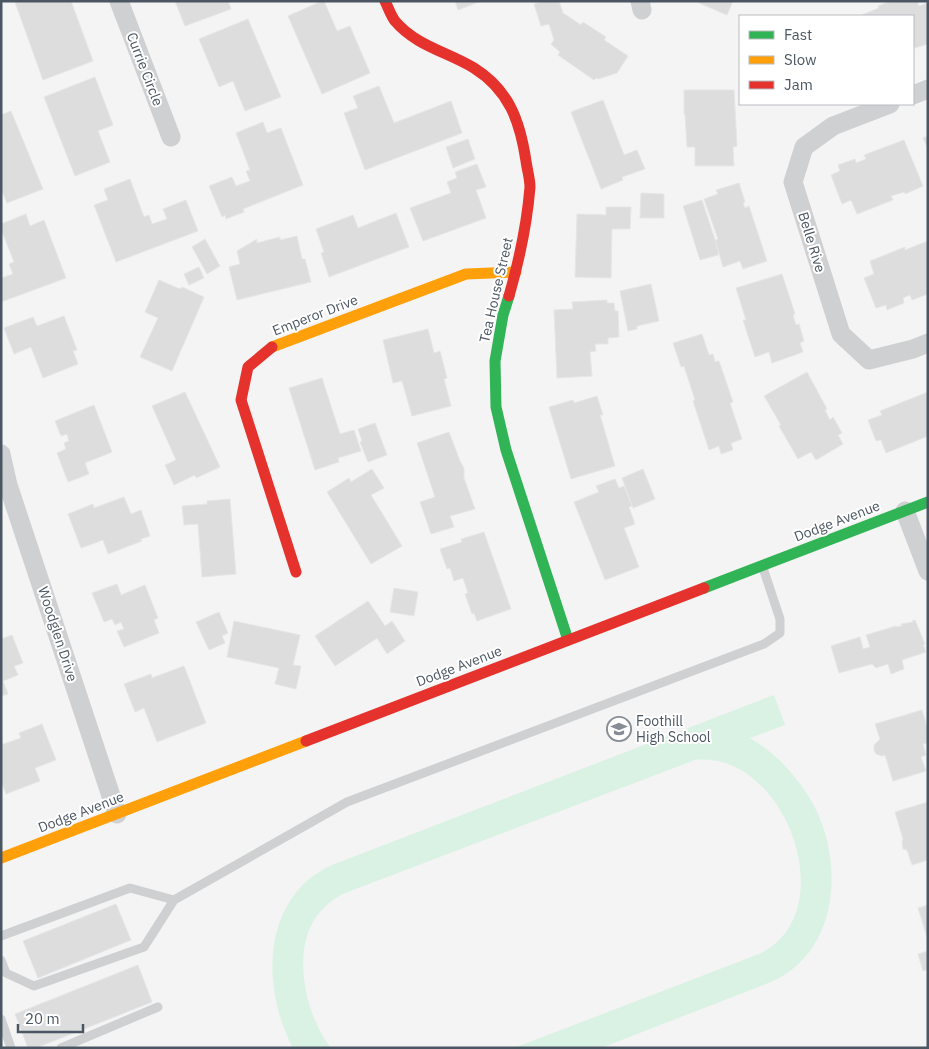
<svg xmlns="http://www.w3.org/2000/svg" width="929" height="1049" viewBox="0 0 929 1049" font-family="'IBM Plex Sans',sans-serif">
  <rect width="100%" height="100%" fill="#f4f4f4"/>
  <!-- green -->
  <path fill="#d9f2e3" d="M774,695L785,725L750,738C774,752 794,773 809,797C845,855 842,951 771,982L601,1048H514L759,954C845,914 786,750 695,760L345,893C333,899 324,906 316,917C291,953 306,1016 331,1048H293C261,988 261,897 332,865Z"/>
  <!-- building -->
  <path fill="#ddddde" stroke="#e5e6e7" d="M17,1H71L93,61L43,80L15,2Z
    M175,1H228L231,9L185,26Z
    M322,1H324L337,31L350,26L370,73L322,94L288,16Z
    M455,1H481L458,10Z
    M545,1H559L563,13L581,25L583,22L606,37L604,40L628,56L617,73L598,79L596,78L594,80L558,55L560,52L551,44L554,40L549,24L541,26L534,4Z
    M700,1H733L727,15L699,3Z
    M891,1H917L919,6L928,3V44L915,48L913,44V16H859L879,8L878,6Z
    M248,19L281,97L245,111L233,81L219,87L199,39Z
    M95,77L113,125L98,131L110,162L75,176L44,97Z
    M379,86L394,123L451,101L462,133L365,170L344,113L358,108L353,96Z
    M684,90H734L737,146L733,147L734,166H695V147H687L685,114H684Z
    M603,100L624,155L637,150L645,169L622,177L623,180L601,189L571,112Z
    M11,111L43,189L7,203L1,189V115Z
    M263,122L267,133L281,128L303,185L243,209L244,212L226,219L225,215L222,217L209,186L232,177L236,186L250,181L246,171L250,170L236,133Z
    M928,136V149L923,138Z
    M468,139L475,159L453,168L446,147Z
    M904,140L923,186L905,194L904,192L891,196L893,200L857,214L851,200L842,204L831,175L840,171L838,165L855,159L856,163L866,159L864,155Z
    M477,164L486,187L476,190L486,218L423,241L410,208L451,193L447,182L457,178L455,172Z
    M130,179L144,217L149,215L152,224L167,219L163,209L186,200L198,231L116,262L94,205L108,200L104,189Z
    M739,183L745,202L743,203L745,208L749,206L767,261L743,269L740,261L723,267L715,240L718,239L704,199L718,194L716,190Z
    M641,193L664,194V218H640Z
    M702,200L719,252L718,253V255L700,260L683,206Z
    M606,207H631L630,229H612L611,278L575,277L577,214L606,215Z
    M396,213L409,247L329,277L321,253L324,252L316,229L353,215L358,228Z
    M26,214L30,226L44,220L66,278L1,302V278L13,274L9,264L14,262L1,229V224Z
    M297,236L302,259H305L311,282L237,300L229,267L240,264L237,251L257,239V243L280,237V240Z
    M205,239L220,266L207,274L192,247Z
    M928,241V294L912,300L910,295L903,298L904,303L887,310L886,305L876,308L864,278L874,274L870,261L905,247V250Z
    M199,267L204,278L189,285L184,274Z
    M782,274L795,314L793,315L796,325L799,324L804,341L800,343L803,352L772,363L769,352L755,357L743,320H746L736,288Z
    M159,280L180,289L182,287L204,297L172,371L140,357L158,318L145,312Z
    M651,284L659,321L637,326V329L628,331L620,291Z
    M607,300V303H614L615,311H618L619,337L608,338V344H595L596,351L590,352L592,376L557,378L554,310L573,309L572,302Z
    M64,316L77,350L73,351L78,364L43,378L31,347L14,354L4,328L33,317L37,326Z
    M428,329L434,353L440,351L447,378L444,379L451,406L412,416L402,381L393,383L383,340Z
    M702,334L709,355L713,354L715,362L719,361L733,402L730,403L742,439L731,443L733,450L721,454L719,446L709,450L693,401L695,400L684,366L681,367L673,343Z
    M807,372L827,409L825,410L830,420L833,417L842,433L838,435L843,444L816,460L811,452L798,459L779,426L781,425L764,396Z
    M322,378L340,434L354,430L361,451L338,458L339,462L315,470L289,388Z
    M185,392L220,467L196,478L195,475L174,485L165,465L176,460L152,406Z
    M928,392V436L886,453L881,440L876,441L868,420L882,415L880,411Z
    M597,396L603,415H600L615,466L571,479L549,407L573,400L574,403Z
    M94,405L112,452L85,463L89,474L68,482L57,453L66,449L64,443L69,441L67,434L61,436L55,421Z
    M375,423L387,455L368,462L360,442L362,441L358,429Z
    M449,432L460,461L464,468V478L475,509L450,516L454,527L431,534L420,502L435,497L417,443Z
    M372,469L384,488L371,495L402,546L371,564L327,492L349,478L351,482Z
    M643,469L655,499L633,508L622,478Z
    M615,479L619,488L624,486L632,506L629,507L635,524L624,528L639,567L605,580L574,502L599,492L596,486Z
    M124,497L131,514L141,510L150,536L141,539L142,541L108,554L103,540L81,548L68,514L93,504L94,508Z
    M230,499L236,574L202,577L198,524L184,525L182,506L207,504V501Z
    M484,532L511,609L477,621L474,613L472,614L465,594L468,593L463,578L454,581L450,568L447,569L440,549L462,542L461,539Z
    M117,584L121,595L145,585L158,618L154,620L159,633L124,647L117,631L124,629L121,622L115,625L112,619L104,622L92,593Z
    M394,588L418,592L414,616L390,612Z
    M368,601L385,626L392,621L405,641L387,654L377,638L335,666L315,636Z
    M219,612L228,633L222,636L225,643L209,650L196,622Z
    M915,620L925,644L923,645L926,652L902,660L904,669L891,674L888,664L876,668L872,664L839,673L831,646L860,637L863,649L870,647L866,635L896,626V627L902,626L901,624L913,622L912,621Z
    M234,621L300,635L293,665L301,666L296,689L275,684L279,668L227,657Z
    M12,635L23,663L14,666L18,675L3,681L8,694L1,696V639Z
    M184,666L206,723L157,742L144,708L135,712L124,684L151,674L152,678Z
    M922,710L928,730V743L923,744L926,755L921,757L926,771L893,781L885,755L882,756L876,754L874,750V745L880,739L875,724Z
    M42,724L56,760L35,768L40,781L6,794L1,781V745L21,738L19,733Z
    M928,802V860L912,865L907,850L903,849L902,842L903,839L895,812Z
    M116,904L131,940L38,978L23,941Z
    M928,905V940L918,908Z
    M928,951V969L923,971L918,954Z
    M138,965L152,1002L36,1048H28L15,1014Z"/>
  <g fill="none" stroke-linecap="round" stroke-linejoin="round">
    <!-- lane -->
    <path stroke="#ced0d2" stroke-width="9" d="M1,936L130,888L174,900
      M1,960L6,973L34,986L144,947L174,900L347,802L764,644L780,633V619L763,568
      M1,1019L11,1048
      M61,1048L158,1007"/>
    <!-- street -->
    <path stroke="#ced0d2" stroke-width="19" d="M119,1L171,137
      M640,1L642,10
      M913,95L928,89
      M890,104L833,126L804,147L793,182L841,334L869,360L913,349L928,343
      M1,454L8,485L117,814
      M905,511L928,571"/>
    <!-- fast -->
    <path stroke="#30b455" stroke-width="11" d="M509,296L503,315L495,361L496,407L506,450L568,640
      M704,588L928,502"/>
    <!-- slow -->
    <path stroke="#ff9f0a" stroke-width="11" d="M272,347L466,274L516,272
      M1,858L306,741"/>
    <!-- jam -->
    <path stroke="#e5322d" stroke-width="11" d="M385,1C388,7 391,16 395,21C416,46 448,52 474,68C509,90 520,121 526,161C527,169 530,179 530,187C527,224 519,261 509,296
      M272,347L248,367L241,400L296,572
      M306,741L704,588"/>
  </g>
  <!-- icons -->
  <defs>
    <symbol id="school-ring" viewBox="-11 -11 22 22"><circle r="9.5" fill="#fff" stroke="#868d94" stroke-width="1.5"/><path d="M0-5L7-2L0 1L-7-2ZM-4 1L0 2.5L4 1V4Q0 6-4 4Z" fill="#868d94"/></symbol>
  </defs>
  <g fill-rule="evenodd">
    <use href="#school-ring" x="605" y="715" width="28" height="28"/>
  </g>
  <g text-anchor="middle" stroke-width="4" stroke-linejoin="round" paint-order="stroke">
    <!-- street labels -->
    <g font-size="14" fill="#4a5661" stroke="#fff">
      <text transform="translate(145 69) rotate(69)" y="5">Currie Circle</text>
      <text transform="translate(812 242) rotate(73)" y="5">Belle Rive</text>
      <text transform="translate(496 290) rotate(-77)" y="5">Tea House Street</text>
      <text transform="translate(315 315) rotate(-21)" y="5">Emperor Drive</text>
      <text transform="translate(837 521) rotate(-21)" y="5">Dodge Avenue</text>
      <text transform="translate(58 634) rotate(72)" y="5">Woodglen Drive</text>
      <text transform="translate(459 666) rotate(-21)" y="5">Dodge Avenue</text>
      <text transform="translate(81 812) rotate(-21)" y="5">Dodge Avenue</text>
    </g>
    <!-- poi labels -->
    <g font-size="14" fill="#4a5661" stroke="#fff" text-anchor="start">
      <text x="636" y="726">Foothill<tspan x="636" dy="16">High School</tspan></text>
    </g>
  </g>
  <!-- border -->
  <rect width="929" height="1049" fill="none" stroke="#4a5661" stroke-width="5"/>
  <!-- legend -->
  <rect x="739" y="15" width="175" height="90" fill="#ffffff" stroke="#b7bbc0"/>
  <rect x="749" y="31" width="25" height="8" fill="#30b455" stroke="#b7bbc0"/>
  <text x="784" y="40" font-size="15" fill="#4a5661">Fast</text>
  <rect x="749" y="56" width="25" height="8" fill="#ff9f0a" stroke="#b7bbc0"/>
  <text x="784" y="65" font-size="15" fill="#4a5661">Slow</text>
  <rect x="749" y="81" width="25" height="8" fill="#e5322d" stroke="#b7bbc0"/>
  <text x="784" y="90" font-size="15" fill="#4a5661">Jam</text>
  <!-- scale -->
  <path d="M18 1024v8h65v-8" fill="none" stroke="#4a5661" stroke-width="2.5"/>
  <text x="25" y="1024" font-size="15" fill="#4a5661" stroke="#ffffff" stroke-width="4" paint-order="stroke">20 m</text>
</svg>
